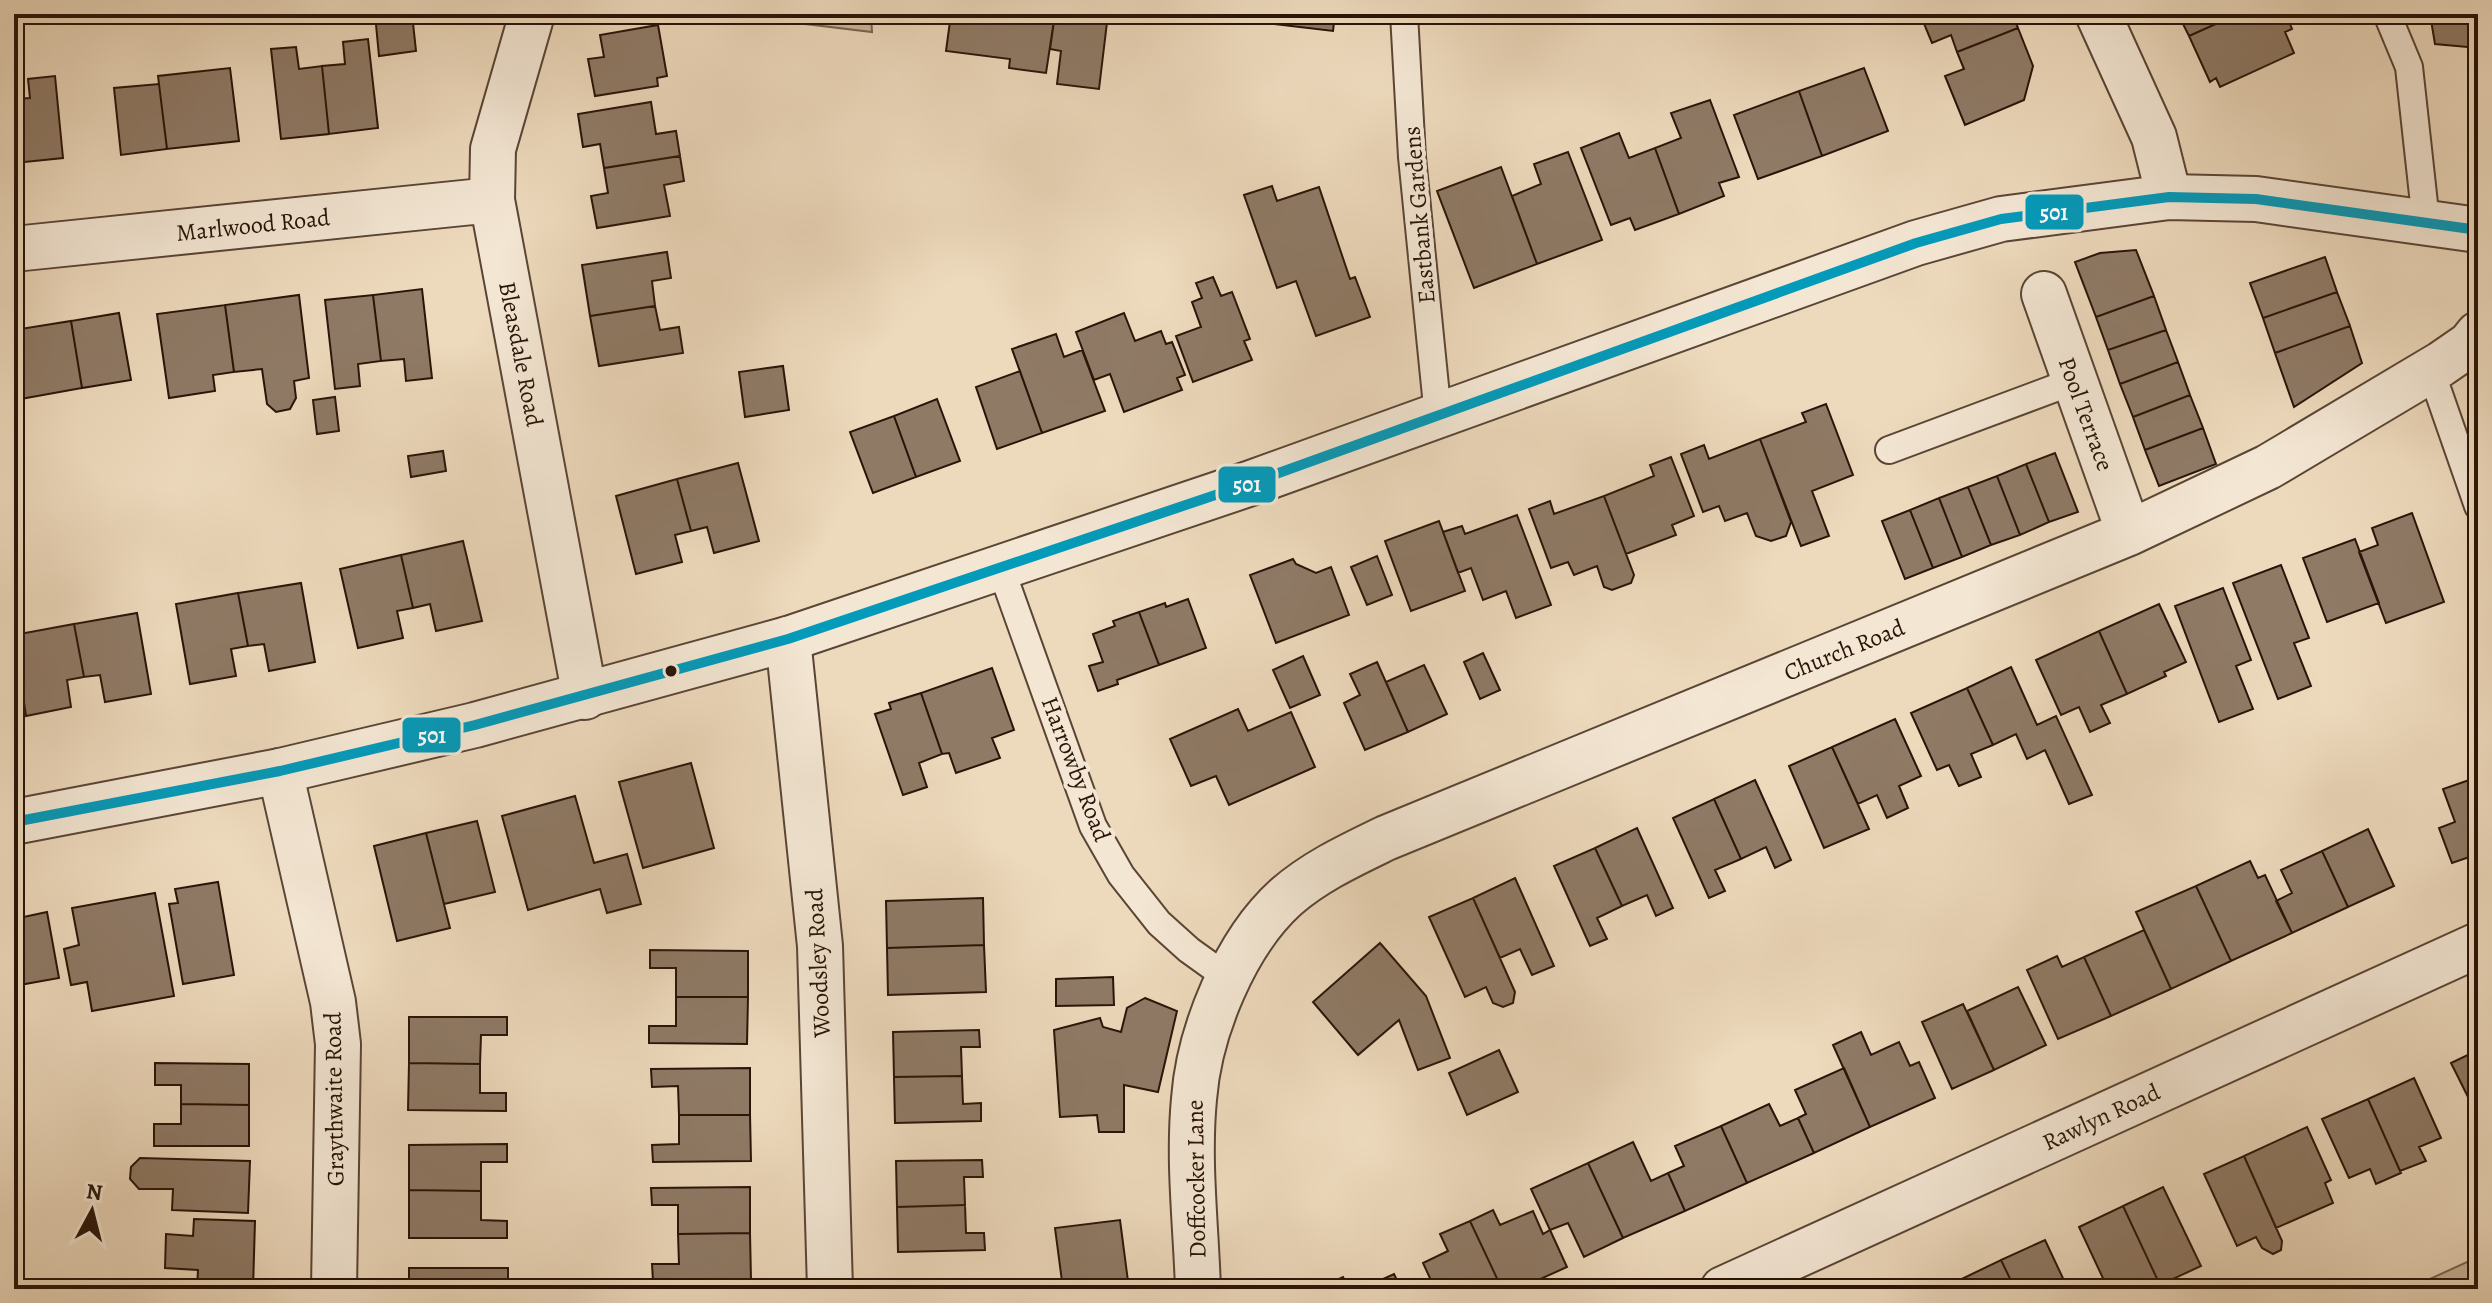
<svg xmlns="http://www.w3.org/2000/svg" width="2492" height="1303" viewBox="0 0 2492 1303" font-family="Alegreya,serif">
  <rect width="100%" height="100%" fill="#edd9bc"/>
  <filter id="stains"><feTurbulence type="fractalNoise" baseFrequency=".0025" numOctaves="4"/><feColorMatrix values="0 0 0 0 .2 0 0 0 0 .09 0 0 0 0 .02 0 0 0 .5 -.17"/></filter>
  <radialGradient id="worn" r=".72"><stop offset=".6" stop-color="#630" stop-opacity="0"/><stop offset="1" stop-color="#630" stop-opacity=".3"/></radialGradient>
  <!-- green -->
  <path fill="#ccb89d" stroke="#7a6652" stroke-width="2" d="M780,14H871L872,32L781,21Z
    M2478,1257V1289H2408Z"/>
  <!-- building -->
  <path fill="#8f7a66" stroke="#291408" stroke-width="2" d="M375,14H412L416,51L379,56Z
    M951,14H1055L1046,73L1009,68L1010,59L946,51Z
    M1055,14H1108L1099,89L1057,84L1061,51L1050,49Z
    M1259,14H1335L1333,31L1258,22Z
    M1920,14H2012L2018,28L1957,52L1951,35L1932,43Z
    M2178,14H2238L2189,36Z
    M2238,14H2251L2253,19L2264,14H2286L2292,29L2285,32L2294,53L2220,87L2216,78L2210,82L2189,36Z
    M2430,14H2478V48L2435,44Z
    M658,25L667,76L657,78L658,86L595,96L588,59L604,57L600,35Z
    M2018,28L2033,66L2024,100L1965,125L1945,76L1964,69L1957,52Z
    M368,39L378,128L329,134L322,66L345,64L343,42Z
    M296,47L299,69L322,66L329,134L281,139L271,49Z
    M230,68L239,141L167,149L158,76Z
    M1864,68L1888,131L1822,156L1799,91Z
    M55,76L63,158L15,163L14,99L30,98L28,79Z
    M159,84L167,149L121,155L114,88Z
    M1799,91L1822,156L1758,179L1734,115Z
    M1710,100L1739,177L1719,183L1724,196L1679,214L1655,148L1681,138L1671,113Z
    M651,102L656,134L676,131L680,156L604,168L600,144L583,147L578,114Z
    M1619,133L1629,158L1655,148L1679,214L1635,230L1630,218L1611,225L1581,148Z
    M1568,152L1602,240L1537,264L1512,196L1541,184L1534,164Z
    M680,156L684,181L664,185L670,216L597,228L591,196L608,193L604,168Z
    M1501,167L1537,264L1474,288L1437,191Z
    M1272,186L1277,201L1319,187L1350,279L1355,277L1370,317L1316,336L1296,281L1277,288L1244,195Z
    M2136,250L2154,296L2096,317L2075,262L2100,253Z
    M667,252L671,278L652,281L655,306L590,316L582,265Z
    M2325,257L2337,292L2263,318L2250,283Z
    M1213,277L1221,296L1232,292L1250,339L1244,341L1252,360L1193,382L1176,336L1201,327L1192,302L1202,298L1196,283Z
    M422,289L432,378L406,381L404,359L381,361L373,295Z
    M2337,292L2350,326L2275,353L2263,318Z
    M299,295L309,378L294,381L296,398L290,409L276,412L267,404L262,369L234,372L225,305Z
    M373,295L381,361L358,364L360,386L335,389L325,300Z
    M2154,296L2166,330L2108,350L2096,317Z
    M225,305L234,372L213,375L215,391L169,398L157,314Z
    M655,306L660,330L679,327L683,353L599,366L590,316Z
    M119,313L131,380L82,388L71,321Z
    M1124,313L1135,341L1161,331L1166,344L1172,342L1185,375L1177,378L1182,390L1124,412L1110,374L1094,380L1076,332Z
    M71,321L82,388L15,400L14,330Z
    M2350,326L2362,363L2294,407L2275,353Z
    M2166,330L2178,362L2120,384L2108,350Z
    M1056,334L1064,357L1082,350L1105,411L1042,433L1012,349Z
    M2178,362L2190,395L2133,417L2120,384Z
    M783,366L789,410L745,417L739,372Z
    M1020,371L1042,433L997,449L976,387Z
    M2190,395L2203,428L2145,450L2133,417Z
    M335,397L339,431L317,434L313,400Z
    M937,399L960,461L916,477L894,416Z
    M1826,404L1853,475L1812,491L1829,536L1801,546L1760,439L1806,422L1802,413Z
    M894,416L916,477L873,493L850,432Z
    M2203,428L2216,464L2159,486L2145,450Z
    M1760,439L1791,522L1786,536L1771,541L1756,536L1747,513L1725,521L1719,506L1703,512L1681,454L1704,445L1709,459Z
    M443,451L446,471L411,477L408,456Z
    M2055,453L2078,512L2049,522L2026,464Z
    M1671,457L1694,516L1672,525L1676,535L1626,554L1604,496L1654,476L1650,465Z
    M738,463L759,541L714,553L707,527L691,531L677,479Z
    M2026,464L2049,522L2020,535L1997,476Z
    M1997,476L2020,535L1991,545L1968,487Z
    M677,479L691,531L675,535L682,562L636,574L616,496Z
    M1968,487L1991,545L1962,557L1939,498Z
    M1604,496L1634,575L1631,583L1612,590L1604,587L1597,566L1574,575L1568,562L1551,568L1529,509L1550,501L1554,514Z
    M1939,498L1962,557L1933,568L1910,510Z
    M1910,510L1933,568L1905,579L1882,521Z
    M2412,513L2444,602L2386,623L2359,552L2378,545L2372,528Z
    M1517,515L1551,605L1516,618L1506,591L1483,600L1471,568L1458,573L1443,532L1462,526L1465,534Z
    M1439,521L1465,591L1411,611L1385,541Z
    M2355,539L2379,603L2327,622L2303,558Z
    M463,541L482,621L436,631L430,604L413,608L401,555Z
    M401,555L413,608L397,611L403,638L358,648L340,569Z
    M1377,556L1392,595L1367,605L1351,567Z
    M1293,559L1296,564L1316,573L1331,567L1349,615L1276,643L1250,575Z
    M2281,565L2309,638L2294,643L2311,686L2278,699L2233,583Z
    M301,583L315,662L269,671L264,644L248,646L238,593Z
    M2223,588L2251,660L2236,666L2253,709L2219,722L2175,606Z
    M238,593L248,646L231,649L236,676L190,684L176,604Z
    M1188,599L1206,648L1159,665L1139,612L1165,603L1166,607Z
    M2159,604L2186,662L2164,672L2166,676L2127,694L2099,631Z
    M1139,612L1159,665L1117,680L1118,684L1098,691L1089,666L1103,662L1093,634L1115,626L1113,621Z
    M137,613L151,694L105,702L100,675L84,677L74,624Z
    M74,624L84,677L67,680L71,707L26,716L14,635Z
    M2099,631L2127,694L2101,705L2110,723L2090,732L2079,707L2061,715L2036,660Z
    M2478,644V665L2471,646Z
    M1483,653L1500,690L1480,699L1464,662Z
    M1303,656L1320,695L1290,708L1273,670Z
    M1377,662L1408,732L1365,750L1344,703L1360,695L1350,674Z
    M1424,665L1447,714L1408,732L1386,682Z
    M2011,667L2037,725L2056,716L2092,795L2069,804L2045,750L2027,759L2016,734L1993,745L1967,688Z
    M992,668L1014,730L992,738L1000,758L956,773L949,753L942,754L921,693Z
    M1967,688L1993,745L1971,754L1981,777L1959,786L1949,765L1937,770L1911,713Z
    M921,693L942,754L919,763L927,787L903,795L875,714L891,709L889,703Z
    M1238,709L1248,731L1291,712L1315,767L1229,805L1216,776L1191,786L1170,739Z
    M1895,719L1921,776L1899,786L1908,808L1887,818L1877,795L1858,804L1832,747Z
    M1832,747L1869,829L1824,848L1789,766Z
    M691,763L714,848L643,868L619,782Z
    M2478,777V854L2452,863L2439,828L2455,822L2443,789Z
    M1755,780L1791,860L1775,868L1766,847L1741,859L1714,799Z
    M575,796L594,863L627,854L641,904L607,913L600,889L528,910L502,816Z
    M1714,799L1741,859L1715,870L1725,891L1709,898L1673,818Z
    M477,821L495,892L444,904L426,833Z
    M1637,828L1673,908L1656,916L1647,895L1622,906L1595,848Z
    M2368,829L2394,886L2348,907L2322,851Z
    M426,833L450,928L397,941L374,846Z
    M1595,848L1622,906L1597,918L1607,939L1590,946L1554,866Z
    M2322,851L2348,907L2292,933L2276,901L2292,893L2281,870Z
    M2250,861L2258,878L2265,875L2292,933L2231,961L2196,886Z
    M1515,878L1554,966L1532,975L1520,949L1500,958L1473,898Z
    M218,882L234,975L183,984L169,904L178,903L175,889Z
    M2196,886L2231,961L2171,989L2136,912Z
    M155,893L174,996L92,1011L87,982L71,985L64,949L79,945L72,908Z
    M983,898L984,945L887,948L886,901Z
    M1473,898L1515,992L1513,1003L1503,1007L1493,1003L1486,987L1465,997L1429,917Z
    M47,912L59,978L14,986V919Z
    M2144,930L2171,989L2111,1016L2084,957Z
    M1380,943L1426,996L1450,1058L1418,1070L1399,1020L1358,1055L1313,1002Z
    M984,945L986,992L888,995L887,948Z
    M650,950L748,951V997H676V968H650Z
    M2057,956L2062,967L2084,957L2111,1016L2058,1039L2027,970Z
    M1113,977L1114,1005L1056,1006V979Z
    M2018,987L2046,1045L1994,1070L1967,1011Z
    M676,997H748L747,1044L649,1043V1026H676Z
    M1145,998L1177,1011L1158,1092L1124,1085V1132H1099L1097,1115L1060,1117L1054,1030L1100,1018L1103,1027L1121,1032L1127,1008Z
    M1963,1004L1994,1070L1952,1089L1922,1022Z
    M409,1017H507V1035H481L480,1064L409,1063Z
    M979,1030L980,1047H961L962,1076L894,1077L893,1032Z
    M1861,1032L1871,1055L1899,1042L1910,1066L1919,1062L1935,1098L1870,1127L1833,1045Z
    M1499,1050L1518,1092L1467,1115L1449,1073Z
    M2478,1050V1117L2451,1063Z
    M155,1063L249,1064V1105L181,1104V1085H155Z
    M409,1063L480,1064V1093H506V1111L408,1110Z
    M750,1068V1115H679L678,1086L652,1087L651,1069Z
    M1844,1068L1870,1127L1814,1153L1798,1118L1806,1114L1795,1090Z
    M962,1076L963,1104L981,1103V1121L895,1123L894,1077Z
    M2414,1078L2441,1138L2419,1147L2426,1161L2400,1171L2368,1099Z
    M2368,1099L2401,1173L2376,1184L2370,1169L2349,1178L2322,1119Z
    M181,1104L249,1105V1146H154V1124H181Z
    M1769,1104L1780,1126L1798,1118L1814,1153L1747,1183L1721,1126Z
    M679,1115H750L751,1161L653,1162L652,1145L679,1144Z
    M1721,1126L1747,1183L1685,1211L1668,1173L1684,1166L1675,1146Z
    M2307,1127L2331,1180L2325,1183L2333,1203L2276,1228L2244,1156Z
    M1633,1142L1651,1181L1668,1173L1685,1211L1623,1238L1588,1163Z
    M507,1144V1162H481V1191L409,1190V1145Z
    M2244,1156L2282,1241L2281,1250L2273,1254L2262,1248L2256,1237L2237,1246L2204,1174Z
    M140,1158L250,1161L248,1213L172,1210L173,1189H139L130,1179L131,1167Z
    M982,1160L983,1177H964L965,1205L897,1207L896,1161Z
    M1588,1163L1623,1238L1584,1257L1568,1223L1550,1230L1531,1189Z
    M750,1187V1233L678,1234V1205H652L651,1188Z
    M2163,1187L2201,1266L2160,1285L2123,1206Z
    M409,1190L481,1191V1220L507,1221V1238H409Z
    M965,1205L966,1233H984L985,1250L898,1252L897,1207Z
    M2123,1206L2160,1285L2162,1289H2108L2079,1227Z
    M1493,1210L1500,1225L1533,1211L1543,1234L1550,1230L1567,1267L1518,1289H1502L1470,1221Z
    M194,1219L255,1221L253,1289H197L198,1270L165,1268L166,1234L193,1236Z
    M1120,1220L1129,1289H1063L1055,1228Z
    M1470,1221L1502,1289H1435L1423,1263L1448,1251L1440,1234Z
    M750,1233L751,1280L653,1281L652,1264H679L678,1234Z
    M2045,1240L2068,1289H2015L2001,1260Z
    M2001,1260L2015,1289H1941Z
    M409,1268H508V1286L481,1285V1289H409Z
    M1394,1274L1401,1289H1361Z
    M1343,1277L1349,1289H1317Z"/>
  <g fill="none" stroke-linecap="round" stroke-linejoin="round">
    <defs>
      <path id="service" d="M1404,14L1412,157L1438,416
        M2387,14L2409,67L2426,222
        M2431,371L2478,506
        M1889,450L2074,381
        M1000,566L1093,826L1121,875L1159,923L1189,950L1228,978"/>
      <path id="minor" d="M532,14L493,149L492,200L585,697
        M2098,14L2154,137L2169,197
        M14,249L492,200
        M2044,294L2129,533
        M788,639L820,946L830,1289
        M280,771L333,1002L338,1044L334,1289
        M1198,1289C1196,1226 1188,1162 1194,1099C1199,1032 1235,943 1286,897C1316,871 1351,855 1386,838L2129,533L2268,467L2441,364L2470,344L2478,334
        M1723,1289L2478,945"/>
      <path id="tertiary" d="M14,822L280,771L475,725L788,639L1251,483L1916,243L2001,219L2169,197L2256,199L2478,230"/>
    </defs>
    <!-- service casing -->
    <use href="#service" stroke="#5a4535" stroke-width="30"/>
    <!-- minor casing -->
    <use href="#minor" stroke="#5a4535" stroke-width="48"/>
    <!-- tertiary casing -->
    <use href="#tertiary" stroke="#5a4535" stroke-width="48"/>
    <!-- service -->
    <use href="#service" stroke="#f3e6d3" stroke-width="26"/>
    <!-- minor -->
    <use href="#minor" stroke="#f3e6d3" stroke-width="44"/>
    <!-- tertiary -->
    <use href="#tertiary" stroke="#f3e6d3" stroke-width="44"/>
    <defs>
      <path id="bus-1" d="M14,822L280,771L475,725L788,639L1251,483L1916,243L2001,219L2169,197L2256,199L2478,230"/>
    </defs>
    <!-- bus-1 casing -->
    <use href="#bus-1" stroke="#f3e6d3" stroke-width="16"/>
    <!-- bus-1 -->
    <use href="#bus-1" stroke="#049aba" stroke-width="10"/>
  </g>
  <!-- markers -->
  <circle fill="#291408" stroke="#f3e6d3" stroke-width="3" cx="671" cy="671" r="7"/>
  <g text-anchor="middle" stroke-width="8" stroke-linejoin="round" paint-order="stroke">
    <!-- street labels -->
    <g font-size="24" fill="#291408" stroke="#f3e6d3">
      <text transform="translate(1419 215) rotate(-95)" y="8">Eastbank Gardens</text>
      <text transform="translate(253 225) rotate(-6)" y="8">Marlwood Road</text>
      <text transform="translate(521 354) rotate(79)" y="8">Bleasdale Road</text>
      <text transform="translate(2086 414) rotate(70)" y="8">Pool Terrace</text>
      <text transform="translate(1844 650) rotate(-22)" y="8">Church Road</text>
      <text transform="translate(1076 769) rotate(69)" y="8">Harrowby Road</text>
      <text transform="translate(818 963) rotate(-93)" y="8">Woodsley Road</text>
      <text transform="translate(334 1099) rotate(-91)" y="8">Graythwaite Road</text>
      <text transform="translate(2101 1117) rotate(-25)" y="8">Rawlyn Road</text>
      <text transform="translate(1196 1179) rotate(-91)" y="8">Doffcocker Lane</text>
    </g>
  </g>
  <g stroke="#f3e6d3" stroke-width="3">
    <rect x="2024" y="193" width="61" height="38" rx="8" fill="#049aba"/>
    <rect x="1217" y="465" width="60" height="39" rx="8" fill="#049aba"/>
    <rect x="401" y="716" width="61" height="38" rx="8" fill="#049aba"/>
  </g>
  <g font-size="22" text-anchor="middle" font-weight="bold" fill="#fff">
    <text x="2054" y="220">501</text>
    <text x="1247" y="492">501</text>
    <text x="432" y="743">501</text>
  </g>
  <!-- margin -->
  <rect width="2492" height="1303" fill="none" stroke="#edd9bc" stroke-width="48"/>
  <rect x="16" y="16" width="2460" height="1271" fill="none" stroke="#291408" stroke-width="4"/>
  <rect x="24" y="24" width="2444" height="1255" fill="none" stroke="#291408" stroke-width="2"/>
  <!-- north arrow -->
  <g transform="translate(92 1211) rotate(7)" stroke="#f3e6d3" stroke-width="6" paint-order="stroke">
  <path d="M0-6L14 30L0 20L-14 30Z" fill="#291408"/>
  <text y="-12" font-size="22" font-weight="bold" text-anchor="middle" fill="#291408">N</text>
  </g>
  <rect width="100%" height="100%" filter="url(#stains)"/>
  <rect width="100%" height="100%" fill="url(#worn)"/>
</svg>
